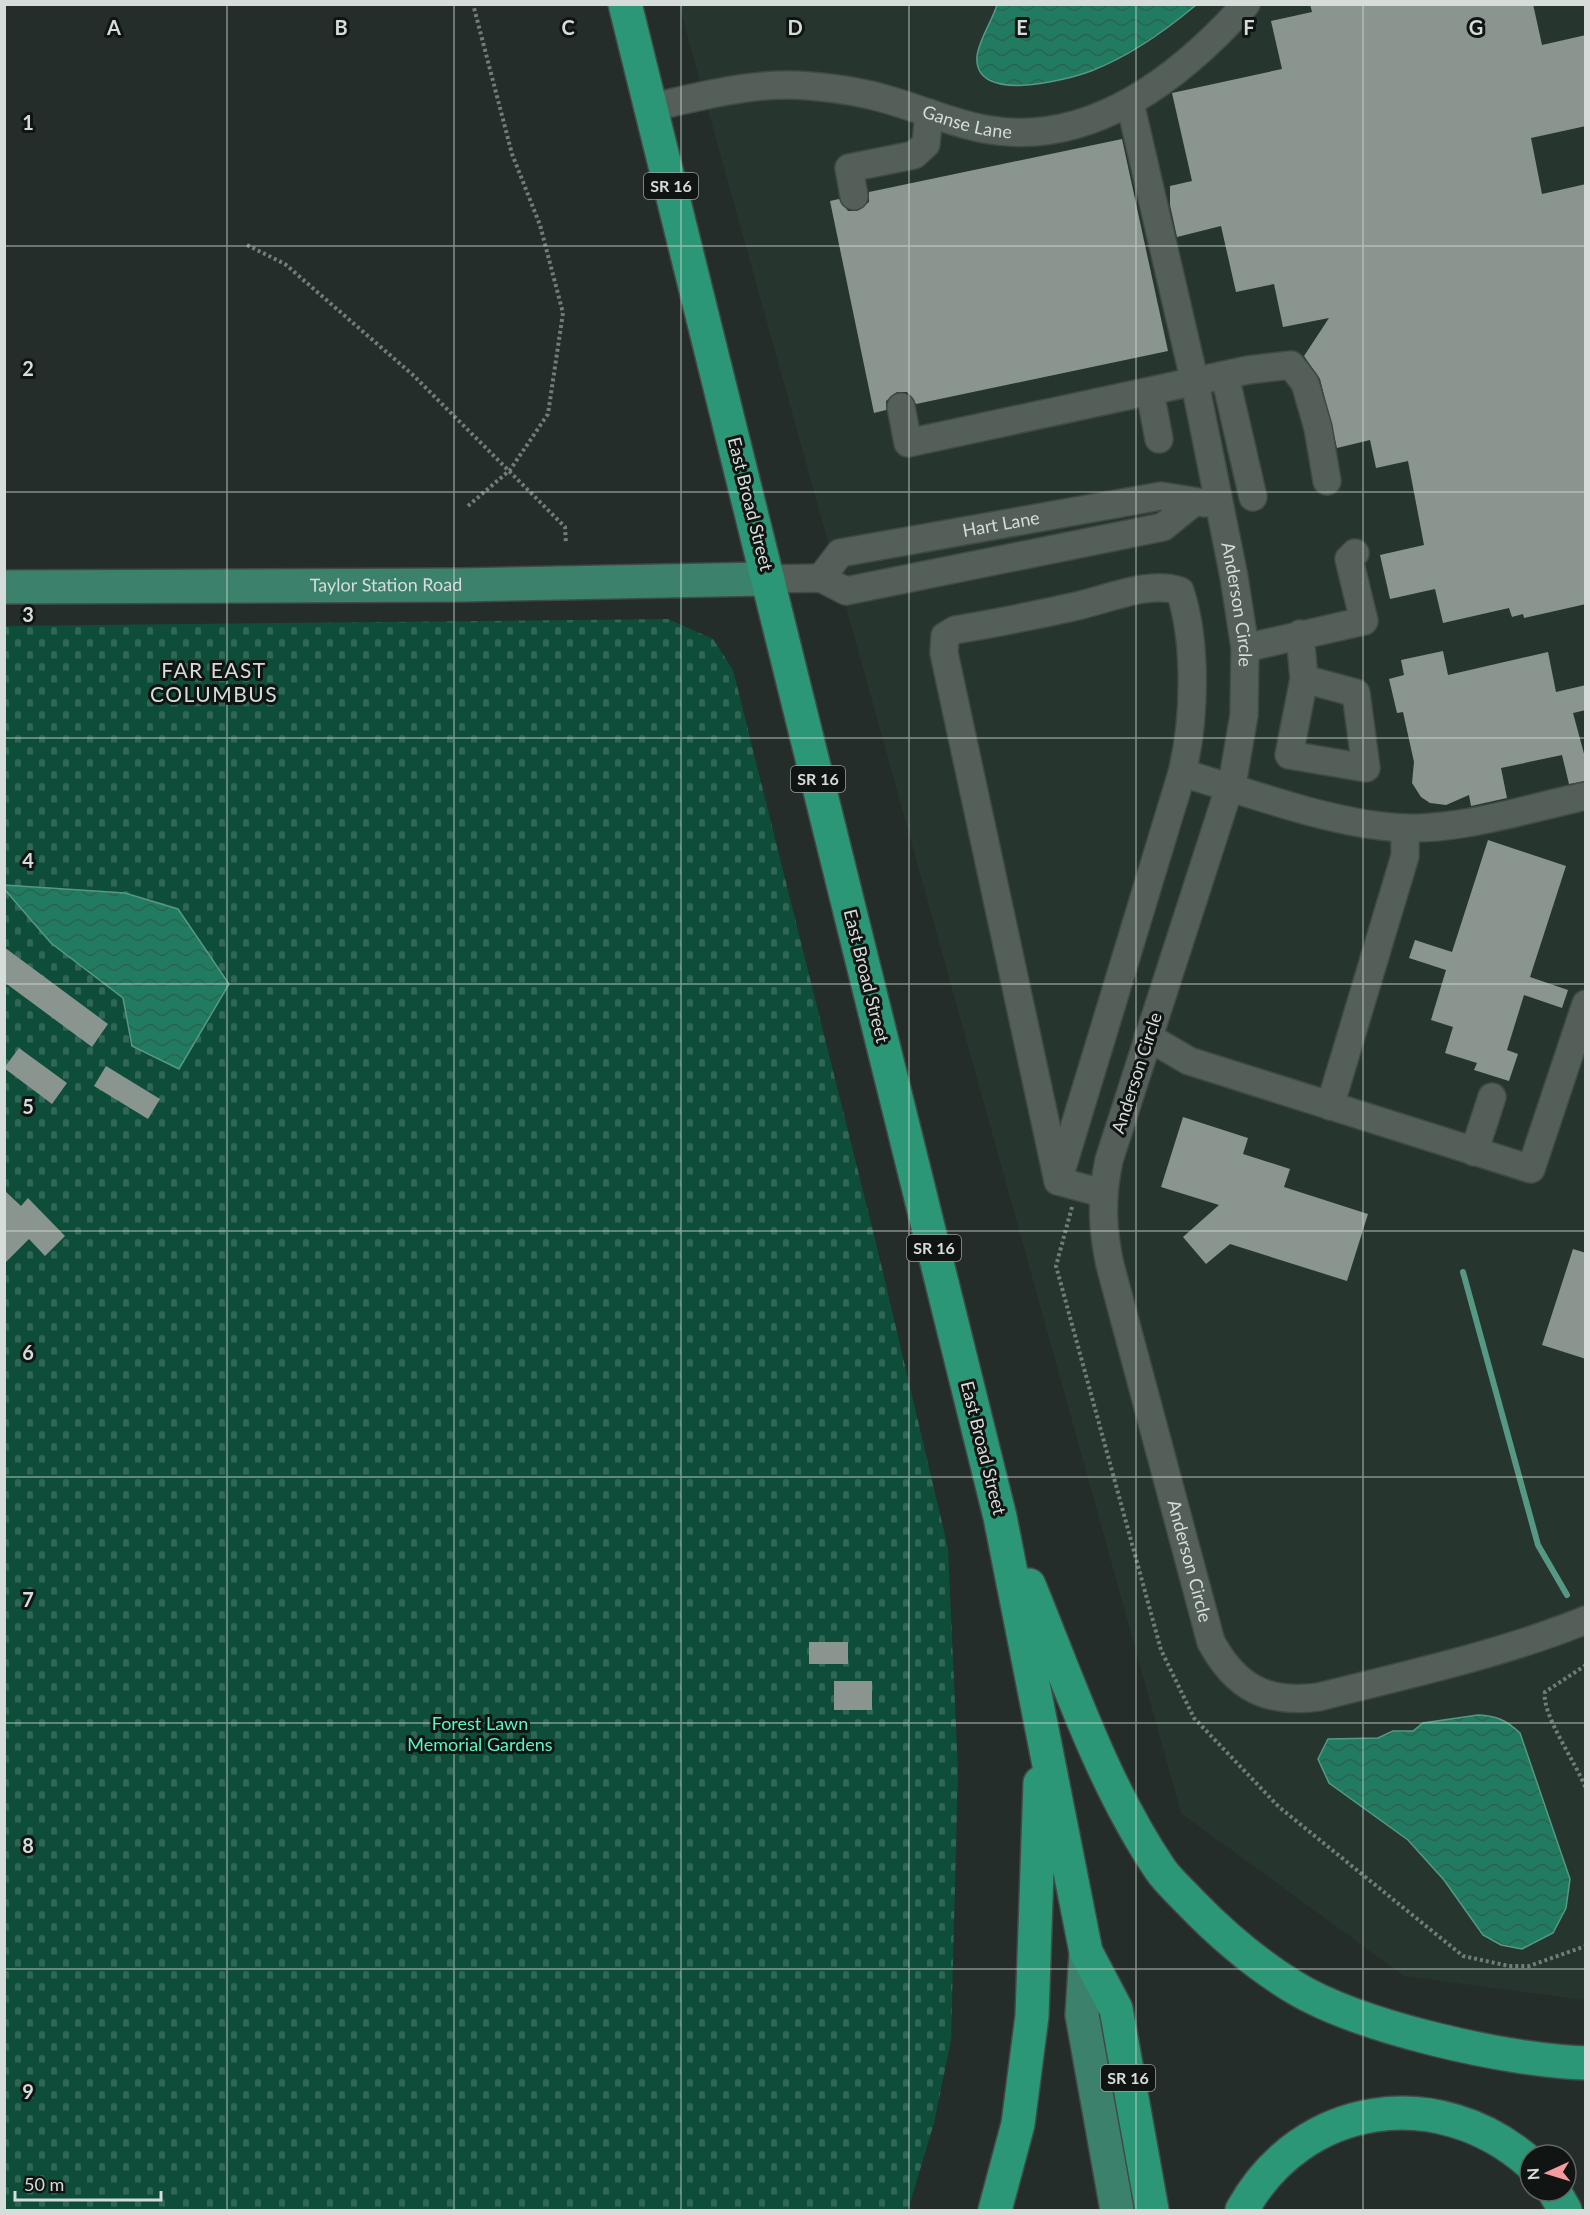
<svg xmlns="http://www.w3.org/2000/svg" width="1590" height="2215" viewBox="0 0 1590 2215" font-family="Lato,sans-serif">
  <defs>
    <pattern id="cemetery-stones" width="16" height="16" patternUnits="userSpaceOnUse" patternTransform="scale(1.5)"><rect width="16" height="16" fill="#0d4d3a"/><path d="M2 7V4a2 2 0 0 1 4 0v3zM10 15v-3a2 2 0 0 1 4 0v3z" fill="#306656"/></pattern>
    <pattern id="water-waves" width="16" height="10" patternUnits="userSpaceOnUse" patternTransform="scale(1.5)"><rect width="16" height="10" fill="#207b60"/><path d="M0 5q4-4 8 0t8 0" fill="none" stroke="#2e6152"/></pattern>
  </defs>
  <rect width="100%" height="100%" fill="#242d2a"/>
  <!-- built -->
  <path fill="#26362f" d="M679,5H1585V2000L1404,1976L1181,1813Z"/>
  <!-- cemetery -->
  <path fill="url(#cemetery-stones)" d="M668,619L713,639L733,670L876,1243L948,1548L958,1771L951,2040L934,2123L908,2210H5L4,626Z"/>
  <!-- water -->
  <path fill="url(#water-waves)" stroke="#579884" stroke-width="1.5" d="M997,5V4L1196,5C1165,31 1130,56 1091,71C1067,80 973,105 977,56C979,40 992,21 997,5Z
    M4,885L125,893L178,909L229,984L179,1069L132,1046L123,998L51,943L5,890Z
    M1478,1715C1497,1716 1506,1720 1520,1733L1570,1879L1566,1908L1553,1933L1522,1949L1501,1945L1483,1935L1444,1880L1408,1840L1329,1783L1318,1759L1328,1739L1378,1738L1393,1731H1413L1423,1723Z"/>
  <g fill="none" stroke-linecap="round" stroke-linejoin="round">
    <!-- stream -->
    <path stroke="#579884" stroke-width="6" d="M1463,1272L1538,1545L1567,1595"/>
  </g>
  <!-- building -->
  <path fill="#8a9590" d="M1310,4H1533L1542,45L1586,35V126L1531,138L1542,194L1586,184V604L1524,618L1523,614L1512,617L1509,608L1443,623L1435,589L1390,599L1380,555L1424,545L1408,461L1376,468L1370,440L1337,448L1320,379L1304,356L1329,318L1283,327L1274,284L1236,292L1221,226L1177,237L1170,205V186L1192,181L1172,93L1282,69L1271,21L1312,12Z
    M1122,139L1168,351L916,404L907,392H897L886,401V410L874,413L830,201L839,199L848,211H857L869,202V192Z
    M1443,651L1448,675L1548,652L1556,692L1586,685V710L1573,713L1586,761V781L1569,784L1562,755L1501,768L1507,798L1471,806L1469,795L1446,805L1430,803L1421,797L1412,783L1414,762L1403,712L1397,713L1389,679L1404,675L1401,660Z
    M1488,840L1566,866L1530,977L1568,990L1562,1008L1524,995L1507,1050L1518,1054L1509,1081L1474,1070L1477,1063L1445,1053L1453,1027L1431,1020L1446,970L1409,958L1415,940L1452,952Z
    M4,947L108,1024L92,1047L4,982Z
    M19,1048L67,1083L52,1104L4,1068Z
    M106,1066L160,1099L148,1119L94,1086Z
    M1183,1117L1248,1138L1243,1154L1290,1169L1284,1187L1368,1214L1347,1281L1230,1244L1206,1264L1183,1237L1219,1205L1161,1187Z
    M4,1190L21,1206L28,1198L65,1236L45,1256L29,1239L4,1264Z
    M1573,1249L1586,1253V1359L1542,1345Z
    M809,1642H848V1664H809Z
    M834,1681H872V1710H834Z"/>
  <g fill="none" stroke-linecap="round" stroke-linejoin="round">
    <defs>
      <g id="minor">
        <path id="s1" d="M1130,103L1195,383L1234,577L1245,648L1244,715L1234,773L1109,1160C1101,1198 1102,1228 1110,1265L1211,1642C1236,1688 1267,1704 1319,1697C1409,1674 1499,1655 1586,1620"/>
        <path id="s2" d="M652,107C703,96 756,81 809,86C835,88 863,92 889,100C920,109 952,123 984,129C1089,149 1180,78 1246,4"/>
        <path d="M854,196L849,168L914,155L926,144L929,113"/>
        <path d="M1225,376L1253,497"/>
        <path d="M1150,392L1159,439"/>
        <path d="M901,407L908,443L1248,370L1291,365L1305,383L1318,428L1327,481"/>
        <path id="s3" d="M821,578L840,553L1161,496L1205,503"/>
        <path d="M768,579L821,578L846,591L1163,527L1194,502"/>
        <path d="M1300,634L1304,679L1289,755L1366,768L1356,693L1304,679"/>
        <path d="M1245,648L1364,621L1349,559L1355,553"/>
        <path d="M1148,1037L1189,1061L1531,1169L1586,1004"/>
        <path d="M1330,1106L1405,856V828"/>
        <path d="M1474,1152L1492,1097"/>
        <path d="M1058,1181L944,653L945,636L955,630C996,623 1037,615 1077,606C1108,599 1150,580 1180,591C1197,643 1195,720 1182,773"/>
        <path d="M1102,1193L1058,1181L1182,773C1252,793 1333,825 1405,828C1463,830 1529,808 1586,796"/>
      </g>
      <g id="major">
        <path id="s4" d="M4,587L461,585L768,579"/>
        <path d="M1086,1952L1082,2015L1117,2210"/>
      </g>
      <path id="highway" d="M625,4L1000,1517L1086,1952L1116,2009L1152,2210
        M1029,1585C1068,1680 1102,1783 1160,1869C1168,1881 1181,1892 1191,1903C1221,1934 1255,1963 1292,1986C1358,2027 1508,2061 1586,2063
        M1554,2191L1565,2210
        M995,2210L1018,2124L1032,2016L1040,1783
        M1242,2210C1302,2101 1438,2082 1530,2163"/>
    </defs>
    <!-- minor casing -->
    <use href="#minor" stroke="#414946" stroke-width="30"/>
    <!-- major casing -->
    <use href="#major" stroke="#414946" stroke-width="36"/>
    <!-- highway casing -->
    <use href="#highway" stroke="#414946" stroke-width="36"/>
    <!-- path -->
    <path stroke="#747c79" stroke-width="4" stroke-dasharray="3 3" stroke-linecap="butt" d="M247,245L285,264L413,375L565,527L566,544
      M468,506L510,470L548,414L563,313L540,225L512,154L473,4
      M1072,1207L1056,1266L1161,1650L1194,1718L1279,1807L1463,1956L1509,1966H1529L1586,1946
      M1586,1665L1545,1692C1541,1714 1577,1764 1586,1789"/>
    <!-- minor -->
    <use href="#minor" stroke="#555f5a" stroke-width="27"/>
    <!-- major -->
    <use href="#major" stroke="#3c816b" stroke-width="33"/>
    <!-- highway -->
    <use href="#highway" stroke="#2c9776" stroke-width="33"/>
  </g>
  <!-- grid -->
  <path fill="none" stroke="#d6dcd9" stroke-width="1.5" stroke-opacity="0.55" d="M227,4V2210M454,4V2210M681,4V2210M909,4V2210M1136,4V2210M1363,4V2210M4,246H1586M4,492H1586M4,738H1586M4,984H1586M4,1231H1586M4,1477H1586M4,1723H1586M4,1969H1586"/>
  <g text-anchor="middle" stroke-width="6" stroke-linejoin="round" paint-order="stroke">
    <!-- shield labels -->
    <g fill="#101513" stroke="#9ba09e" stroke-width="1.5">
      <rect x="644" y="173" width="54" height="26" rx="4.5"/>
      <rect x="791" y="766" width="54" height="26" rx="4.5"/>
      <rect x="907" y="1235" width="54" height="26" rx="4.5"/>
      <rect x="1101" y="2065" width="54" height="26" rx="4.5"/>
    </g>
    <g font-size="16" font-weight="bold" fill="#d6dcd9">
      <text x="671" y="192">SR 16</text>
      <text x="818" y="785">SR 16</text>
      <text x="934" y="1254">SR 16</text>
      <text x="1128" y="2084">SR 16</text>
    </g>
    <!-- street labels -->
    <g font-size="18" fill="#d6dcd9" stroke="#101513">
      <text dy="6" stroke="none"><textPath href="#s2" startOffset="322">Ganse Lane</textPath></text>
      <text transform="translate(750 504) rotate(76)" y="6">East Broad Street</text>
      <text dy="6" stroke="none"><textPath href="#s3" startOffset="195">Hart Lane</textPath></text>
      <text dy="6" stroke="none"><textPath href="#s4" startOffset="382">Taylor Station Road</textPath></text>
      <text dy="6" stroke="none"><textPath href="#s1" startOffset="513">Anderson Circle</textPath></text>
      <text transform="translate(866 976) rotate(76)" y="6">East Broad Street</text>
      <text transform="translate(1137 1073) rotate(-72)" y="6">Anderson Circle</text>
      <text transform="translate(983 1448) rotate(76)" y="6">East Broad Street</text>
      <text dy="6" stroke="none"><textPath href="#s1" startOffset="1502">Anderson Circle</textPath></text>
    </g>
    <!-- park labels -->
    <g font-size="18" fill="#5af5c3" stroke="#101513">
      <text x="480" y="1730">Forest Lawn<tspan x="480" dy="21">Memorial Gardens</tspan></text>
    </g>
    <!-- quarter labels -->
    <g font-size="21" letter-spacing="1.5" fill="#d6dcd9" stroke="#101513">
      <text x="214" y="678">FAR EAST<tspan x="214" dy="24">COLUMBUS</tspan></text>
    </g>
  </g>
  <g font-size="20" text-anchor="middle" font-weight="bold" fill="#d6dcd9" stroke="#101513" stroke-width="6" stroke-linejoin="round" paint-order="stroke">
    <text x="114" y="35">A</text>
    <text x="341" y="35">B</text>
    <text x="568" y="35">C</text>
    <text x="795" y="35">D</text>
    <text x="1022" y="35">E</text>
    <text x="1249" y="35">F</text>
    <text x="1476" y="35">G</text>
    <text x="28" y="130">1</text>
    <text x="28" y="376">2</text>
    <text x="28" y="622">3</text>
    <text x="28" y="868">4</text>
    <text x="28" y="1114">5</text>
    <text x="28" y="1360">6</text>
    <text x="28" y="1607">7</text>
    <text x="28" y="1853">8</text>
    <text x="28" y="2099">9</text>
  </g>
  <!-- border -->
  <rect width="1590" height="2215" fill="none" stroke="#d6dcd9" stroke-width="12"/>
  <!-- north arrow -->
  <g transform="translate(1548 2173) rotate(266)"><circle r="28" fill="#101513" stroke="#5f6562" stroke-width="1.5"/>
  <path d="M0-4.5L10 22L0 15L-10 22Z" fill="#f59b9d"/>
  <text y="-9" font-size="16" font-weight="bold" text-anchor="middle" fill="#d6dcd9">N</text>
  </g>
  <!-- scale -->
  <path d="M15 2191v9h146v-9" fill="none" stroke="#d6dcd9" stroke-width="3"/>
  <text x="24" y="2191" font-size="18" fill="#d6dcd9" stroke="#101513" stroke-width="4.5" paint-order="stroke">50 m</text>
</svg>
